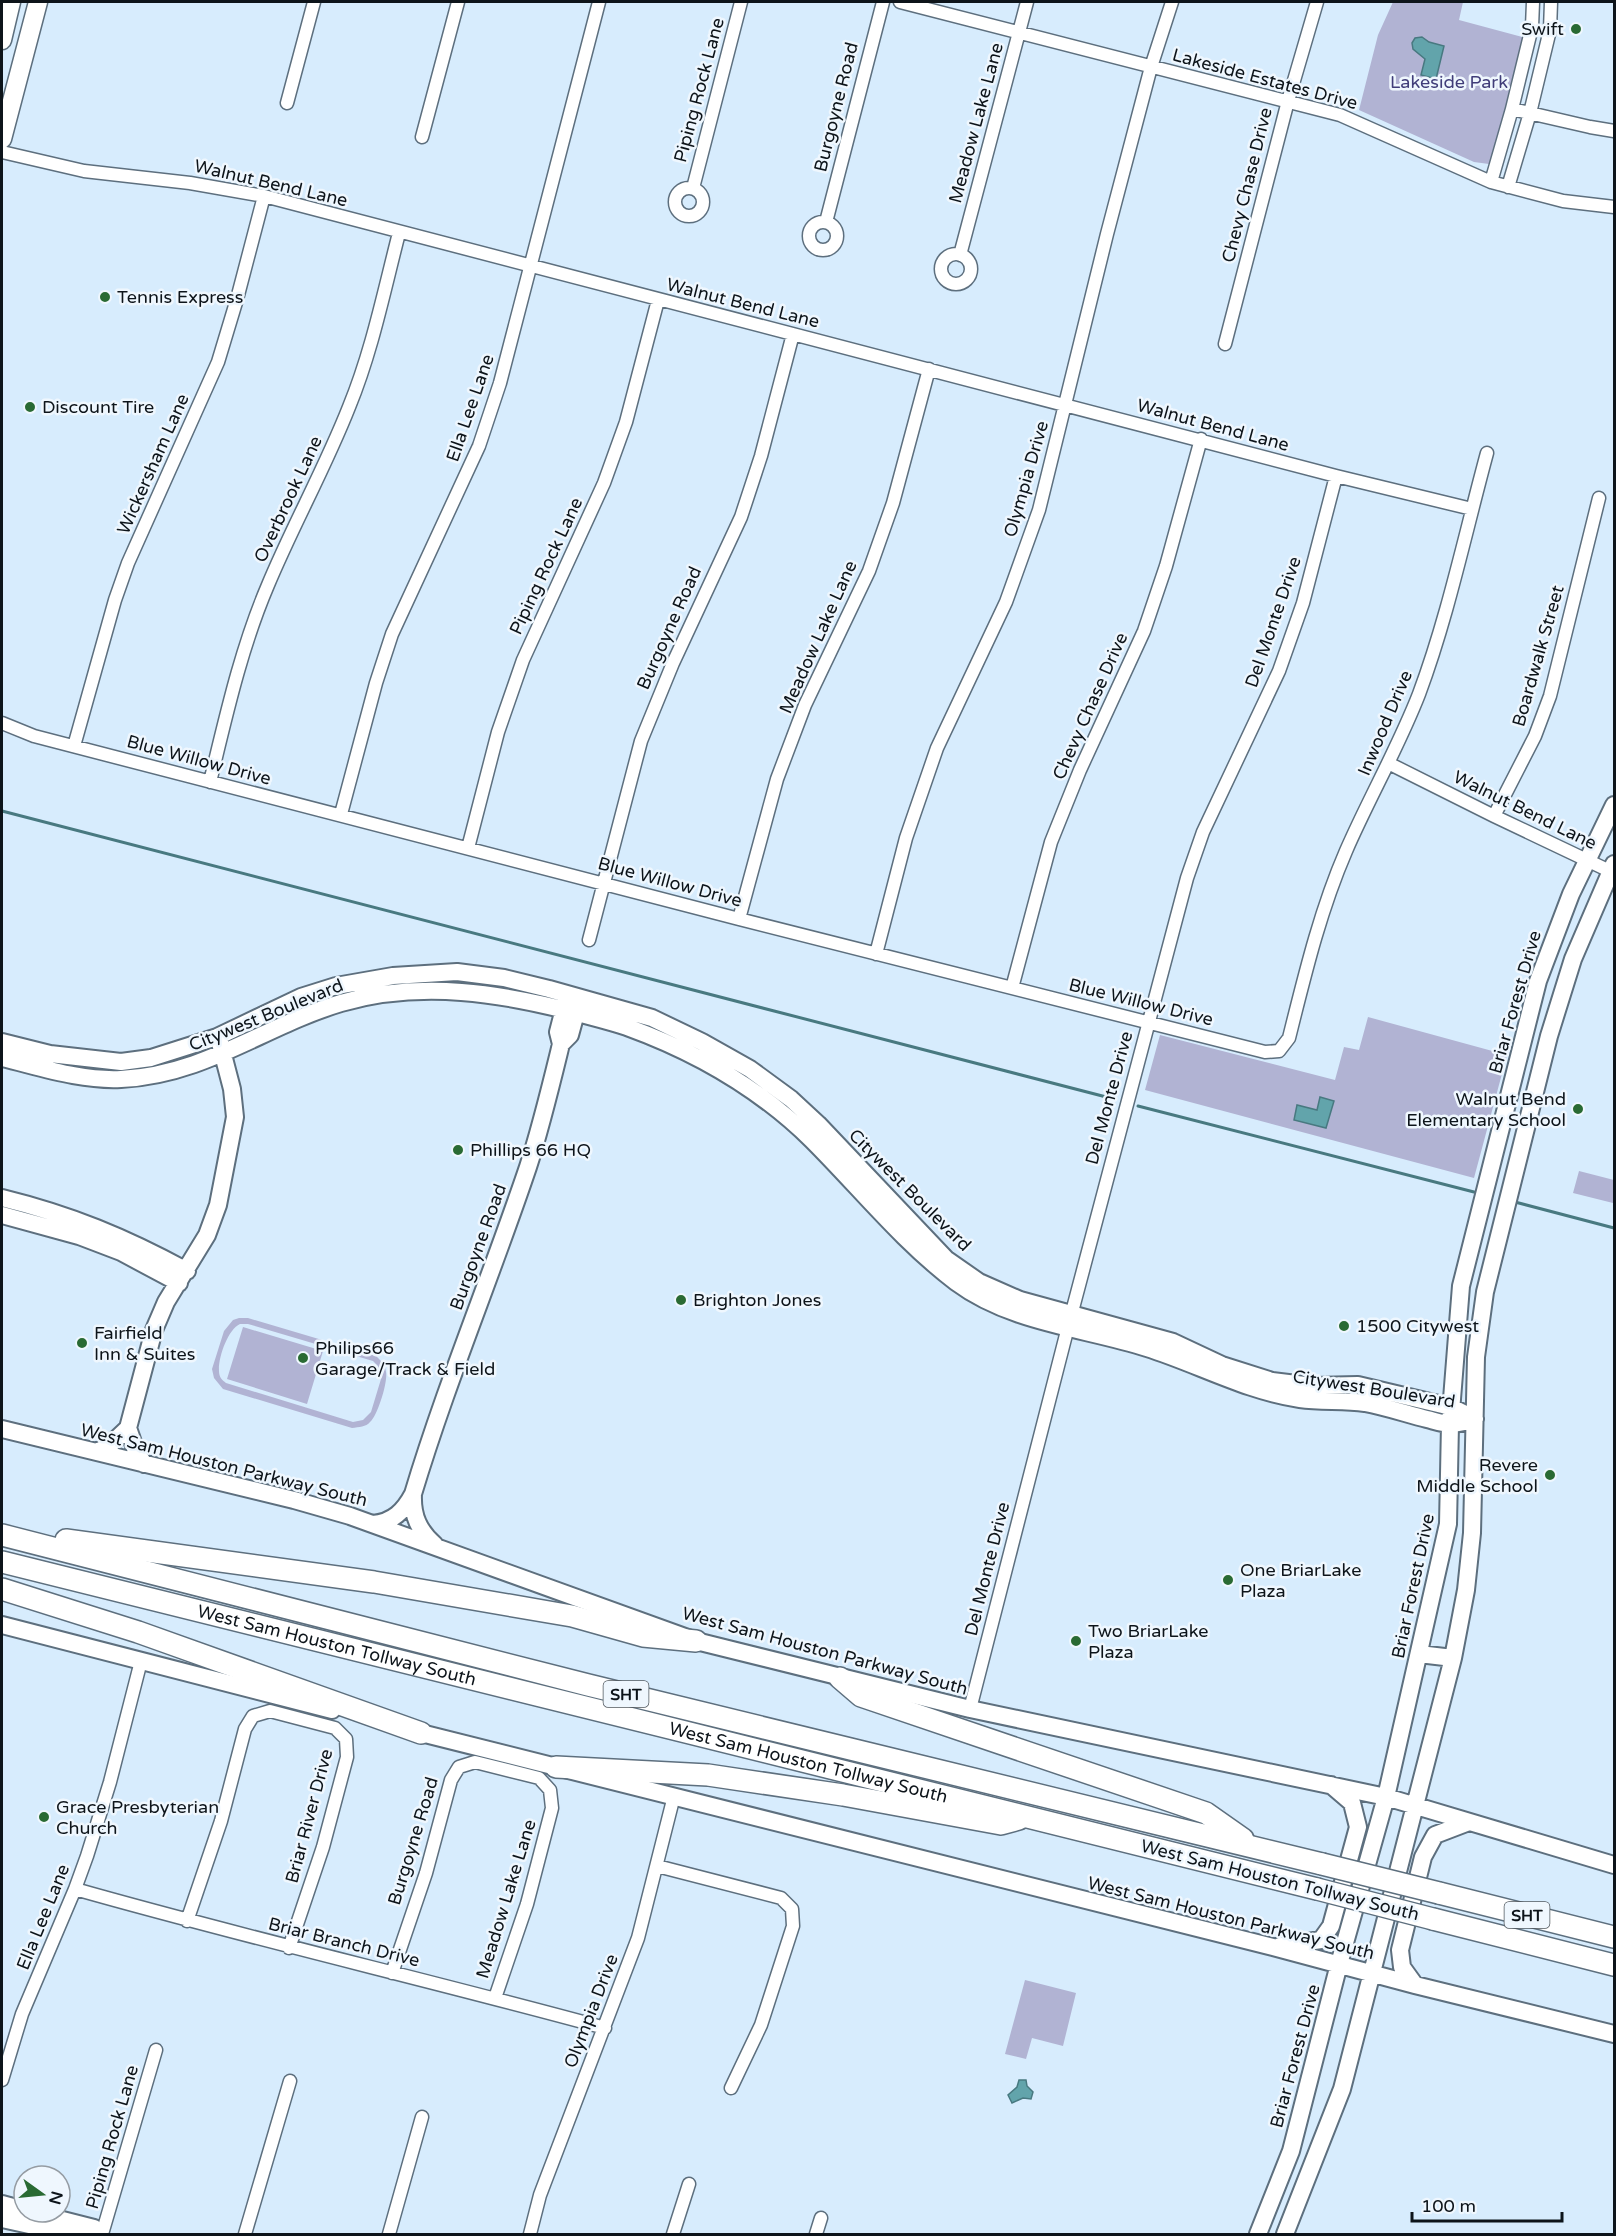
<svg xmlns="http://www.w3.org/2000/svg" width="1616" height="2236" viewBox="0 0 1616 2236" font-family="'Varela Round',sans-serif">
  <rect width="100%" height="100%" fill="#d7ecfd"/>
  <!-- green -->
  <path fill="#b1b3d3" fill-rule="evenodd" d="M1393,2H1463L1459,20L1526,38L1497,155L1489,164L1474,162L1359,110L1378,35Z
    M1368,1017L1507,1055L1474,1178L1145,1090L1160,1035L1335,1080L1344,1047L1359,1050Z
    M1579,1171L1614,1180L1613,1203L1573,1193Z
    M239,1318H248L376,1356C381,1361 385,1364 386,1372C388,1381 378,1415 370,1422C366,1427 359,1427 352,1428L223,1389L214,1378L212,1369L224,1331L233,1320ZM240,1324H248L373,1361L378,1366L381,1379L371,1412L363,1420L353,1422L226,1383C222,1380 219,1377 219,1371C218,1358 228,1329 240,1324Z
    M243,1327L323,1351L307,1404L227,1379Z
    M1025,1980L1076,1993L1063,2046L1032,2038L1026,2059L1005,2054Z"/>
  <!-- water -->
  <path fill="#62a4ab" stroke="#487980" stroke-width="1.5" d="M1422,37L1429,42L1444,46L1436,79L1421,75L1425,59L1413,49L1412,43L1415,38Z
    M1320,1097L1334,1101L1326,1128L1294,1120L1297,1105L1317,1110Z
    M1019,2080H1026L1027,2086L1033,2092L1031,2099L1023,2098L1012,2103L1008,2095L1017,2087Z"/>
  <g fill="none" stroke-linecap="round" stroke-linejoin="round">
    <!-- stream -->
    <path stroke="#487980" stroke-width="3" d="M2,811L1114,1099
      M1138,1106L1474,1192
      M1515,1202L1614,1228"/>
    <defs>
      <path id="street" d="M900,2L1340,115L1491,182L1563,201L1614,207
        M287,103L314,2
        M1512,109L1590,127L1614,131
        M422,137L458,2
        M2,152L84,171L190,183L264,196L1336,476L1472,509
        M1491,182L1512,109L1532,27L1533,2
        M1508,187L1530,113L1550,30L1551,2
        M693,188L741,2
        M675 202a14 14 0 1 1 28 0a14 14 0 1 1-28 0Z
        M809 236a14 14 0 1 1 28 0a14 14 0 1 1-28 0Z
        M826,222L883,2
        M941 269a15 15 0 1 1 30 0a15 15 0 1 1-30 0Z
        M960,255L1027,2
        M1225,344L1288,101L1317,2
        M2,723L34,736L739,919L1265,1052L1279,1051L1289,1038C1305,974 1320,911 1346,851C1369,798 1398,748 1419,694C1448,616 1465,534 1487,453
        M74,746L115,600L128,563L218,362L237,299L264,196
        M1388,763L1494,816L1614,873
        M210,782C226,716 241,648 268,585C293,525 325,468 349,407C372,351 384,291 399,233
        M341,814L376,683L392,634L479,446L500,383L599,2
        M1494,816L1535,736L1550,696L1599,498
        M468,848L498,732L523,660L604,483L626,422L658,300
        M739,919L777,779L805,705L869,571L893,503L929,369
        M589,940L641,741L673,663L741,517L761,456L793,334
        M876,954L906,838L937,748L1006,602L1039,510L1107,234L1151,67L1172,2
        M1012,988L1051,842L1080,770L1144,631L1166,566L1201,439
        M970,1709L1068,1327L1187,878L1203,832L1279,671L1303,603L1336,476
        M657,1866L781,1898L792,1909L793,1926L761,2025L731,2088
        M75,1889C251,1939 429,1980 605,2028
        M187,1921L221,1821L245,1729L253,1716L270,1711L335,1728L346,1739L347,1757L323,1847L289,1948
        M392,1973L426,1873L451,1780L459,1767L475,1762L539,1778L550,1790L552,1808L527,1904L495,1998
        M2,2080L22,2014L75,1889L87,1856L110,1782L141,1661
        M102,2234L156,2050
        M245,2234L290,2081
        M389,2234L422,2117
        M530,2234L540,2195L638,1938L674,1796
        M673,2234L689,2184
        M816,2234L821,2218"/>
      <path id="secondary" d="M2,1042L50,1054L121,1062L151,1058L217,1037L301,997L336,986L393,976L457,972L504,978L549,989L652,1018L702,1042L750,1069L791,1099L818,1124L946,1259L979,1282L1020,1300L1173,1342L1222,1365L1272,1381L1313,1386L1358,1385L1451,1407L1475,1419
        M561,1044L570,1035L579,1002
        M2,1058C40,1067 81,1081 121,1079C205,1075 264,1026 341,1003C421,980 502,993 581,1014C596,1018 612,1022 627,1027C696,1052 760,1089 812,1140C860,1188 903,1242 956,1282C1011,1323 1084,1328 1147,1348C1198,1364 1246,1391 1300,1399C1321,1402 1343,1400 1365,1403C1386,1407 1407,1414 1427,1419C1435,1421 1444,1424 1451,1424C1458,1424 1467,1421 1475,1419
        M2,1198C71,1215 124,1237 187,1271
        M2,1215L79,1236L121,1252L179,1283
        M128,1428L136,1451L144,1464
        M2,1429L294,1500L350,1516L696,1641L970,1709L1386,1797L1614,1865
        M97,1452L110,1445L128,1428L154,1330L166,1302L207,1235L218,1205L235,1117L232,1089L220,1043
        M413,1494C412,1516 419,1531 435,1545
        M373,1524C393,1522 404,1511 413,1494C446,1384 491,1277 528,1167C541,1127 551,1085 561,1044L558,1032L566,1001
        M2,1625L332,1710
        M1419,1654L1453,1658
        M409,1730L1273,1947L1415,1985L1614,2034
        M1280,1946L1321,1940L1331,1926L1358,1827L1352,1803L1331,1785
        M1415,1985L1402,1967L1400,1950L1423,1857L1435,1835L1469,1822
        M2,2204L24,2210
        M31,2212L94,2228L100,2234
        M2,2219L70,2234
        M1258,2234L1291,2151L1339,1964L1386,1797L1448,1524L1450,1424L1461,1286L1538,981L1571,894L1614,805
        M1285,2234L1342,2089L1453,1658L1466,1590L1472,1533L1476,1357L1485,1292L1549,1036L1573,959L1614,864"/>
      <path id="primary" d="M2,40L11,2
        M2,139L38,2"/>
      <g id="highway">
        <path d="M2,1535L588,1685L1322,1864"/>
        <path d="M66,1540L374,1582L572,1616L643,1636L696,1641"/>
        <path id="s1" d="M2,1562L1317,1889"/>
        <path d="M2,1589L138,1632L421,1733"/>
        <path d="M840,1678L861,1696L1206,1813L1243,1839"/>
        <path d="M556,1767L708,1775L843,1795L1001,1824L1019,1819"/>
        <path d="M1439,1893L1614,1937"/>
        <path d="M1433,1919L1614,1965"/>
      </g>
    </defs>
    <!-- street casing -->
    <use href="#street" stroke="#5d6f7e" stroke-width="15"/>
    <!-- secondary casing -->
    <use href="#secondary" stroke="#5d6f7e" stroke-width="20"/>
    <!-- primary casing -->
    <use href="#primary" stroke="#5d6f7e" stroke-width="21"/>
    <!-- highway casing -->
    <use href="#highway" stroke="#5d6f7e" stroke-width="24"/>
    <!-- street -->
    <use href="#street" stroke="#fff" stroke-width="12"/>
    <!-- secondary -->
    <use href="#secondary" stroke="#fff" stroke-width="16"/>
    <!-- primary -->
    <use href="#primary" stroke="#fff" stroke-width="18"/>
    <!-- highway -->
    <use href="#highway" stroke="#fff" stroke-width="21"/>
    <defs>
      <path id="highway-bridge" d="M1322,1864L1439,1893
        M1317,1889L1433,1919"/>
    </defs>
    <!-- highway-bridge casing -->
    <use href="#highway-bridge" stroke="#5d6f7e" stroke-width="24" stroke-linecap="butt"/>
    <!-- highway-bridge -->
    <use href="#highway-bridge" stroke="#fff" stroke-width="21"/>
  </g>
  <!-- markers -->
  <g fill="#296a33" stroke="#eff7fe" stroke-width="2">
    <circle cx="1576" cy="29" r="6"/>
    <circle cx="105" cy="297" r="6"/>
    <circle cx="30" cy="407" r="6"/>
    <circle cx="1578" cy="1109" r="6"/>
    <circle cx="458" cy="1150" r="6"/>
    <circle cx="681" cy="1300" r="6"/>
    <circle cx="1344" cy="1326" r="6"/>
    <circle cx="82" cy="1343" r="6"/>
    <circle cx="303" cy="1358" r="6"/>
    <circle cx="1550" cy="1475" r="6"/>
    <circle cx="1228" cy="1580" r="6"/>
    <circle cx="1076" cy="1641" r="6"/>
    <circle cx="44" cy="1817" r="6"/>
  </g>
  <g text-anchor="middle" stroke-width="5" stroke-linejoin="round" paint-order="stroke">
    <!-- shield labels -->
    <g fill="#eff7fe" stroke="#51585e" stroke-width="1.5">
      <rect x="603.5" y="1681" width="45" height="26" rx="4.5"/>
      <rect x="1504.5" y="1902" width="45" height="26" rx="4.5"/>
    </g>
    <g font-size="16" font-weight="bold" fill="#0d141a">
      <text x="626" y="1700">SHT</text>
      <text x="1527" y="1921">SHT</text>
    </g>
    <!-- poi labels -->
    <g font-size="18" fill="#0d141a" stroke="#eff7fe" text-anchor="start">
      <text x="1564" y="35" text-anchor="end">Swift</text>
      <text x="117" y="303">Tennis Express</text>
      <text x="42" y="413">Discount Tire</text>
      <text x="1566" y="1105" text-anchor="end">Walnut Bend<tspan x="1566" dy="21">Elementary School</tspan></text>
      <text x="470" y="1156">Phillips 66 HQ</text>
      <text x="693" y="1306">Brighton Jones</text>
      <text x="1356" y="1332">1500 Citywest</text>
      <text x="94" y="1339">Fairfield<tspan x="94" dy="21">Inn &amp; Suites</tspan></text>
      <text x="315" y="1354">Philips66<tspan x="315" dy="21">Garage/Track &amp; Field</tspan></text>
      <text x="1538" y="1471" text-anchor="end">Revere<tspan x="1538" dy="21">Middle School</tspan></text>
      <text x="1240" y="1576">One BriarLake<tspan x="1240" dy="21">Plaza</tspan></text>
      <text x="1088" y="1637">Two BriarLake<tspan x="1088" dy="21">Plaza</tspan></text>
      <text x="56" y="1813">Grace Presbyterian<tspan x="56" dy="21">Church</tspan></text>
    </g>
    <!-- street labels -->
    <g font-size="18" fill="#0d141a" stroke="#eff7fe">
      <text transform="translate(1265 79) rotate(15)" y="6">Lakeside Estates Drive</text>
      <text transform="translate(699 90) rotate(-75)" y="6">Piping Rock Lane</text>
      <text transform="translate(836 107) rotate(-76)" y="6">Burgoyne Road</text>
      <text transform="translate(976 123) rotate(-75)" y="6">Meadow Lake Lane</text>
      <text transform="translate(271 183) rotate(13)" y="6">Walnut Bend Lane</text>
      <text transform="translate(1247 185) rotate(-76)" y="6">Chevy Chase Drive</text>
      <text transform="translate(743 303) rotate(14)" y="6">Walnut Bend Lane</text>
      <text transform="translate(470 408) rotate(-71)" y="6">Ella Lee Lane</text>
      <text transform="translate(1213 425) rotate(15)" y="6">Walnut Bend Lane</text>
      <text transform="translate(153 464) rotate(-66)" y="6">Wickersham Lane</text>
      <text transform="translate(1026 479) rotate(-74)" y="6">Olympia Drive</text>
      <text transform="translate(288 499) rotate(-65)" y="6">Overbrook Lane</text>
      <text transform="translate(546 566) rotate(-65)" y="6">Piping Rock Lane</text>
      <text transform="translate(1273 622) rotate(-71)" y="6">Del Monte Drive</text>
      <text transform="translate(669 628) rotate(-66)" y="6">Burgoyne Road</text>
      <text transform="translate(818 637) rotate(-66)" y="6">Meadow Lake Lane</text>
      <text transform="translate(1538 656) rotate(-74)" y="6">Boardwalk Street</text>
      <text transform="translate(1090 706) rotate(-66)" y="6">Chevy Chase Drive</text>
      <text transform="translate(1385 723) rotate(-67)" y="6">Inwood Drive</text>
      <text transform="translate(199 760) rotate(15)" y="6">Blue Willow Drive</text>
      <text transform="translate(1525 810) rotate(26)" y="6">Walnut Bend Lane</text>
      <text transform="translate(670 882) rotate(15)" y="6">Blue Willow Drive</text>
      <text transform="translate(1141 1002) rotate(14)" y="6">Blue Willow Drive</text>
      <text transform="translate(1515 1002) rotate(-74)" y="6">Briar Forest Drive</text>
      <text transform="translate(266 1015) rotate(-22)" y="6">Citywest Boulevard</text>
      <text transform="translate(1109 1098) rotate(-75)" y="6">Del Monte Drive</text>
      <text transform="translate(910 1190) rotate(45)" y="6">Citywest Boulevard</text>
      <text transform="translate(478 1247) rotate(-70)" y="6">Burgoyne Road</text>
      <text transform="translate(1374 1389) rotate(9)" y="6">Citywest Boulevard</text>
      <text transform="translate(224 1465) rotate(14)" y="6">West Sam Houston Parkway South</text>
      <text transform="translate(987 1569) rotate(-76)" y="6">Del Monte Drive</text>
      <text transform="translate(1413 1586) rotate(-78)" y="6">Briar Forest Drive</text>
      <text dy="6" stroke="none"><textPath href="#s1" startOffset="345">West Sam Houston Tollway South</textPath></text>
      <text transform="translate(825 1651) rotate(15)" y="6">West Sam Houston Parkway South</text>
      <text dy="6" stroke="none"><textPath href="#s1" startOffset="831">West Sam Houston Tollway South</textPath></text>
      <text transform="translate(309 1816) rotate(-75)" y="6">Briar River Drive</text>
      <text transform="translate(413 1841) rotate(-73)" y="6">Burgoyne Road</text>
      <text transform="translate(1280 1880) rotate(14)" y="6">West Sam Houston Tollway South</text>
      <text transform="translate(506 1899) rotate(-73)" y="6">Meadow Lake Lane</text>
      <text transform="translate(43 1917) rotate(-68)" y="6">Ella Lee Lane</text>
      <text transform="translate(1231 1918) rotate(14)" y="6">West Sam Houston Parkway South</text>
      <text transform="translate(344 1942) rotate(14)" y="6">Briar Branch Drive</text>
      <text transform="translate(591 2011) rotate(-69)" y="6">Olympia Drive</text>
      <text transform="translate(1295 2056) rotate(-75)" y="6">Briar Forest Drive</text>
      <text transform="translate(112 2137) rotate(-74)" y="6">Piping Rock Lane</text>
    </g>
    <!-- park labels -->
    <g font-size="18" fill="#403d79" stroke="#eff7fe">
      <text x="1449" y="88">Lakeside Park</text>
    </g>
  </g>
  <!-- border -->
  <rect width="1616" height="2236" fill="none" stroke="#0d141a" stroke-width="6"/>
  <!-- north arrow -->
  <g transform="translate(42 2194) rotate(105)"><circle r="28" fill="#eff7fe" stroke="#959ca3" stroke-width="1.5"/>
  <path d="M0-4.5L10 22L0 15L-10 22Z" fill="#296a33"/>
  <text y="-9" font-size="16" font-weight="bold" text-anchor="middle" fill="#0d141a">N</text>
  </g>
  <!-- scale -->
  <path d="M1412 2212v9h150v-9" fill="none" stroke="#0d141a" stroke-width="3"/>
  <text x="1421" y="2212" font-size="18" fill="#0d141a" stroke="#eff7fe" stroke-width="4.5" paint-order="stroke">100 m</text>
</svg>
